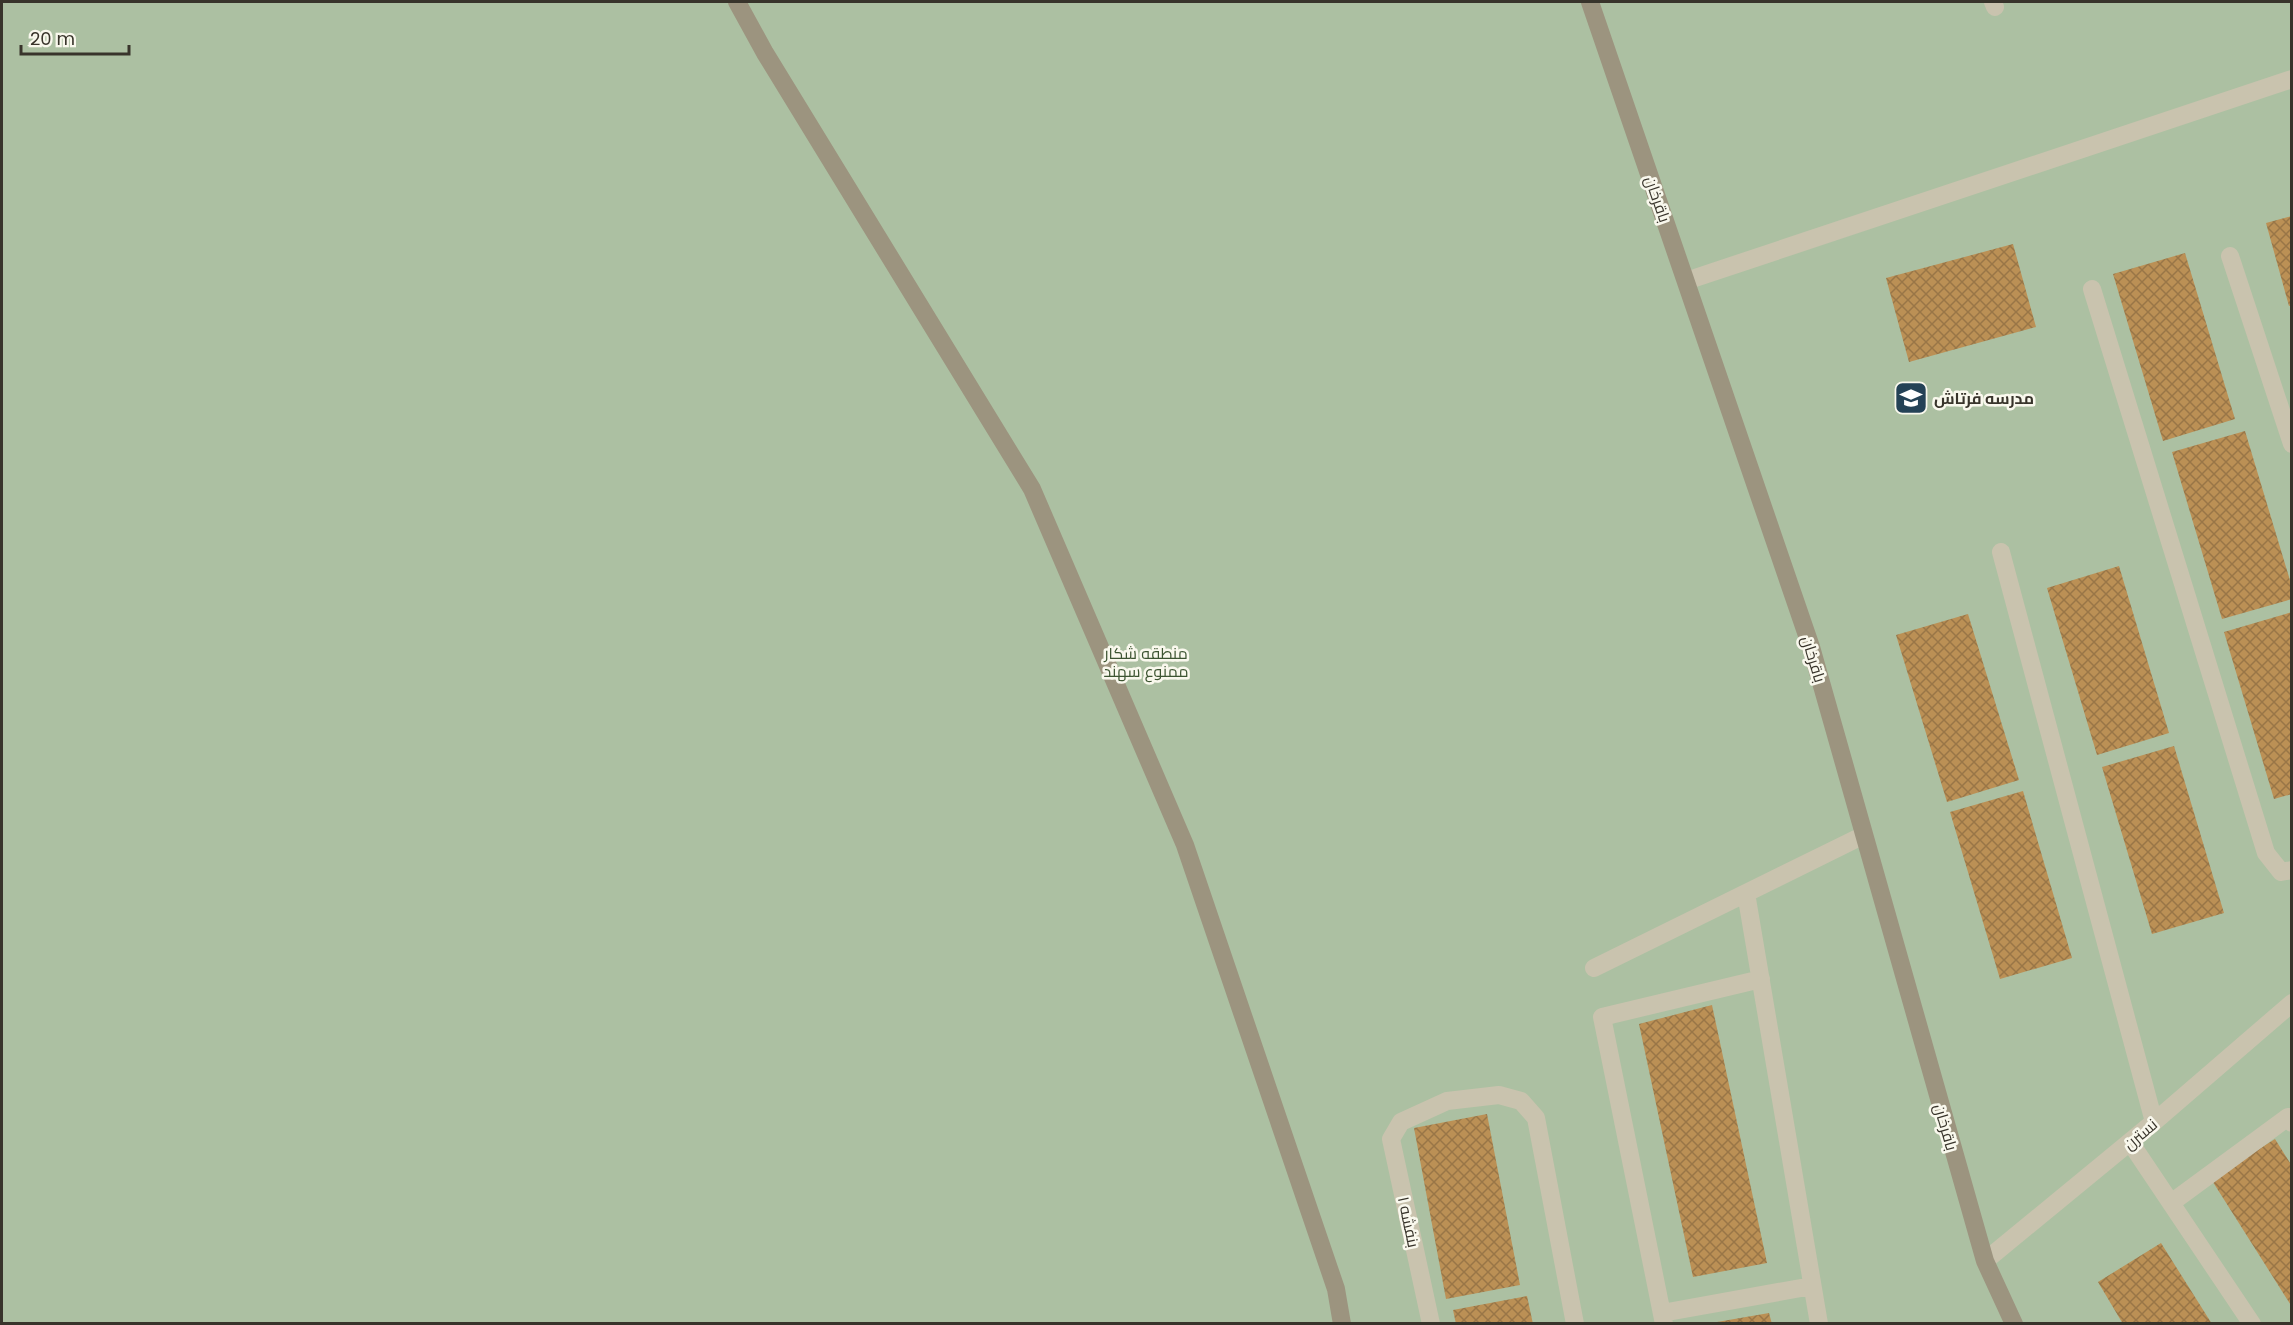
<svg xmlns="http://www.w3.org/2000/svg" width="2293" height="1325" viewBox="0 0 2293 1325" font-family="Poppins,Cairo,sans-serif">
  <defs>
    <pattern id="building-cross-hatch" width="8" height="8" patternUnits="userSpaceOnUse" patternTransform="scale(1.5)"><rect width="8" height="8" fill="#bb9055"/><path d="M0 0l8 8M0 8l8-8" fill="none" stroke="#997647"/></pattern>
  </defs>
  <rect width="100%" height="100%" fill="#f1efe1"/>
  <!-- park -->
  <path fill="#acc0a2" d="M2,2H2291V1323H2Z"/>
  <!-- building -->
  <path fill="url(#building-cross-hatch)" d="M2292,216V305L2289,306L2266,223Z
    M2013,244L2036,327L1909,362L1886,278Z
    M2185,253L2235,419L2163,441L2113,274Z
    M2245,431L2292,587V599L2222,619L2172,452Z
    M2119,566L2169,733L2097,755L2047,588Z
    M2292,612V794L2274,799L2224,632Z
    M1968,614L2019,780L1947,802L1896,635Z
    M2174,746L2224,913L2152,934L2102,767Z
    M2023,791L2072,958L2000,979L1950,812Z
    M1712,1005L1767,1263L1693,1277L1639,1024Z
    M1487,1114L1520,1285L1446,1299L1414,1128Z
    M2275,1139L2292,1166V1307L2211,1179Z
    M2161,1243L2212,1324H2123L2098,1282Z
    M1527,1296L1533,1324H1456L1453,1310Z
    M1769,1313L1772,1324H1717V1322Z"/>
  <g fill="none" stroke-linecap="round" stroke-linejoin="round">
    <!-- street -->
    <path stroke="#c9c3ae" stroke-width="18" d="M1993,2L1995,7
      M2230,256L2292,444
      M1686,281L2292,79
      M2092,289L2266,853L2281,872L2292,870
      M2001,552L2154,1122
      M1746,893L1819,1324
      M1594,968L1864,835
      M2130,1142L2252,1324
      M2171,1203L2288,1117L2292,1123
      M1985,1261L2154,1122L2292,1003
      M1662,1313L1812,1286
      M1431,1324L1391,1139L1401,1122L1447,1101L1499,1095L1521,1101L1536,1118L1575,1324
      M1664,1324L1602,1017L1761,979"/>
    <!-- secondary -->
    <path stroke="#9c947f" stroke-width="18" d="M737,2L765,53L1032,489L1185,845L1336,1289L1342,1324
      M1590,2L1811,647L1985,1261L2014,1324"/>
  </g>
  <!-- icons -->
  <defs>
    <symbol id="school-square" viewBox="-11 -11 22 22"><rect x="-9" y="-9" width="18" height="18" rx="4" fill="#244256" stroke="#f9f8ed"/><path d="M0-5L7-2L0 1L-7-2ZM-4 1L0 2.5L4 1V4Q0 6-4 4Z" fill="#fff"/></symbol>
  </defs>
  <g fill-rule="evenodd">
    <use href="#school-square" x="1892" y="379" width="38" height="38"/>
  </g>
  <g text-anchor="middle" stroke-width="5" stroke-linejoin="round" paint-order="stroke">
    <!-- street labels -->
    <g font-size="16" fill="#38342b" stroke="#f9f8ed">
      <text transform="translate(1658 199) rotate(71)" y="6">باقرخان</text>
      <text transform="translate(1814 659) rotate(73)" y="6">باقرخان</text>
      <text transform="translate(1946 1127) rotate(74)" y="6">باقرخان</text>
      <text transform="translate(2140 1134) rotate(-40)" y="6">نسترن</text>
      <text transform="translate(1409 1222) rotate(78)" y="6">بنفشه ۱</text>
    </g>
    <!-- poi labels -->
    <g font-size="16" font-weight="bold" fill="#38342b" stroke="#f9f8ed" text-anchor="start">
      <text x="1934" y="404">مدرسه فرتاش</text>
    </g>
    <!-- park labels -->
    <g font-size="16" fill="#3c5431" stroke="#f9f8ed">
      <text x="1146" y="659">منطقه شکار<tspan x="1146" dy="18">ممنوع سهند</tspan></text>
    </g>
  </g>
  <!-- border -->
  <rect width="2293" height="1325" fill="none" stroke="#38342b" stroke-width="6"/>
  <!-- scale -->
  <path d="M21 45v9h108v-9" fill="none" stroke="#38342b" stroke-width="3"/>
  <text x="30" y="45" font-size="18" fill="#38342b" stroke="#f9f8ed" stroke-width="4.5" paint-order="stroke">20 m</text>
</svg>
